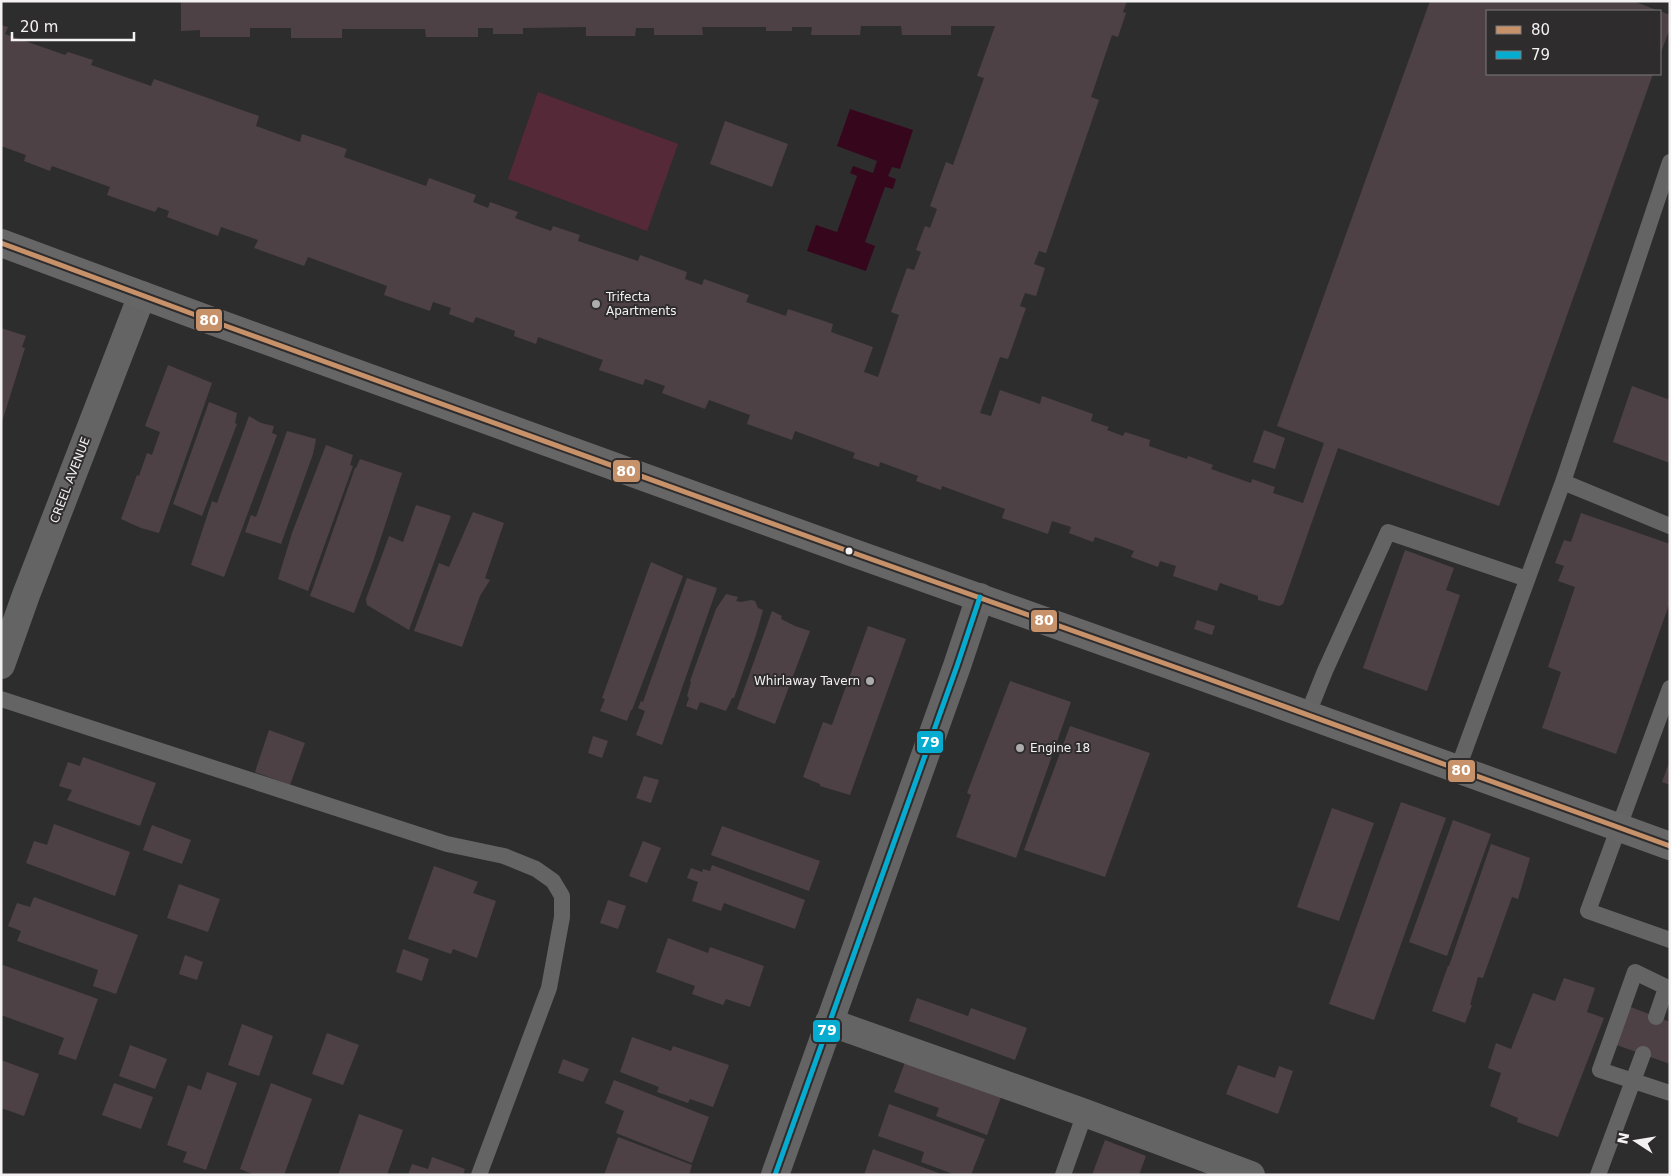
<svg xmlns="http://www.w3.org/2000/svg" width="1671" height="1176" viewBox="0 0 1671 1176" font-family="'DejaVu Sans',sans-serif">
  <rect width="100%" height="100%" fill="#2e2d2d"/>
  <!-- green -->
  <path fill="#562939" d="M538,92L678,144L647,231L508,179Z"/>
  <!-- water -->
  <path fill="#36071c" d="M850,109L913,130L900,169L892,167L888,176L896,179L893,189L885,187L865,242L875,246L866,271L807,251L816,225L837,232L857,176L850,173L853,166L873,173L877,161L837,146Z"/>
  <!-- building -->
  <path fill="#4d4145" d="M181,1H1127L1123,12L1126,13L1118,37L1112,35L1091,97L1099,100L1046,253L1039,251L1034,264L1045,268L1036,296L1025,293L1020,306L1026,308L1008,359L1000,357L980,413L991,416L1000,390L1040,404L1042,396L1093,414L1091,421L1109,427L1107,430L1123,436L1125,432L1150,440L1149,446L1187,459L1188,456L1213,465L1211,469L1251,483L1252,479L1275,487L1273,493L1303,503L1324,443L1277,426L1430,1H1633L1659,11H1487V74H1653L1499,506L1338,448L1283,604L1279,606L1258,600V596L1220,583L1217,591L1173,576L1176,566L1160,561L1158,567L1131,557L1134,551L1095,537L1093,542L1069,533L1071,527L1052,521L1048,534L1002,518L1005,509L942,486L941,490L916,481L918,476L880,462L879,467L853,458L855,453L795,431L792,440L747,424L750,415L709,400L705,409L662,393L665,386L645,379L643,385L599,370L603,360L538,337L536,344L514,336L515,331L476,317L473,323L449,314L451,308L433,302L430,311L384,295L387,286L308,257L304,266L254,248L258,240L221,227L218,236L167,217L169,211L158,207L155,212L107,195L110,187L52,166L50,171L24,161L26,155L1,146V25L8,27L5,34L65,55L68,52L93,60L91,65L151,86L154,79L259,116L256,126L300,142L302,134L347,149L344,157L426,186L429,178L476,195L473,202L488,208L490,202L518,212L515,218L551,231L553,226L580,235L578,241L638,261L640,255L687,272L685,279L702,285L704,279L749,295L746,302L786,316L788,309L833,324L831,332L873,347L864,372L878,377L899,315L891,312L907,268L914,270L921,252L916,250L925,226L930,228L937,209L930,206L946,162L953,165L984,78L977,76L995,26H951V35H902L901,26H861L860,35H811L812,27H792V31H766V27H702L703,35H654V28H636L635,36H586V27L523,28V34H493V28H478V37H426L425,29H342V38H291V28H250V37H200V30L181,31Z
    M1660,11L1670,15V28L1660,55Z
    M725,121L788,144L772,187L710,164Z
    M1,328L26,336L22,347L25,348L2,422Z
    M168,365L212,383L159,533L141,528L121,519L137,475L139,476L147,453L152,455L160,432L145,426Z
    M1632,386L1670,400V463L1613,442Z
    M209,402L237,413L235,423L237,424L202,516L173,504Z
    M249,416L261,423L274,426L272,433L277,435L224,577L191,565L212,501L217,503Z
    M1264,430L1285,438L1275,469L1253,462Z
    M287,431L316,439L313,454L281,544L245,532L251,515L256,517Z
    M326,445L353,455L350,465L353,466L308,591L278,579L292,533Z
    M360,459L402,473L373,562L354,613L310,596L355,468H356Z
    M416,505L451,516L409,630L367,605L366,599L389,536L403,542Z
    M473,512L504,523L485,578L490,580L480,596L462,647L414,631L439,563L449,567Z
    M1581,513L1670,544V602L1616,754L1542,728L1561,672L1548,667L1575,587L1558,581L1564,566L1555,563L1564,540L1571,542Z
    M1405,550L1454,568L1446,590L1460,595L1427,691L1363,668Z
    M651,562L683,576L632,710H631L627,721L600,711L605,699L602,698Z
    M687,578L717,588L662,745L636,735L645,711L638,708L641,701L643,702Z
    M726,594L738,597L736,601L741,602L751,600L755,601L758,608L763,610L756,635L734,698H732L726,711L700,702L697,710L686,706L689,698L687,696L691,682L690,681L716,609Z
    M772,611L782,616L781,619L795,626L810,631L775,724L737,709Z
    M1197,620L1215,626L1212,635L1194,629Z
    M868,626L906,639L850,795L820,786V784L803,777L823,722L832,725Z
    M1010,681L1071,702L1016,858L956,837L971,795L967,793Z
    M1070,726L1150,753L1105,877L1024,850Z
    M269,730L305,743L290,785L255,772Z
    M593,736L608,741L602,758L588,753Z
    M83,757L156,783L140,826L67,800L72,790L59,786L68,762L80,766Z
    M1670,760V785L1662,782Z
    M644,776L659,780L651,803L636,798Z
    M1401,802L1446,818L1374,1020L1329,1004Z
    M1332,808L1374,823L1339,921L1297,907Z
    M1453,820L1491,834L1447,956L1409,942Z
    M54,824L130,852L115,896L26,863L34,841L47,845Z
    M152,825L191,840L182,864L143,850Z
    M722,826L820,861L809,891L711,855Z
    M643,841L661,848L647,883L629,876Z
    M1491,844L1530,858L1518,899L1512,897L1483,978L1478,977L1470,1005H1472L1465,1023L1432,1011L1448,966H1449Z
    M712,865L805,900L795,929L724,903L721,911L692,901L698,882L687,878L691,868L702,872L703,869L710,871Z
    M434,866L478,882L473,893L496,901L477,958L453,949L451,954L408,939Z
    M179,884L220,899L208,932L167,918Z
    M34,897L138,935L116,994L93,986L98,970L17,941L21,931L8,926L17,903L30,907Z
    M608,900L626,906L618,929L600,923Z
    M668,938L708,953L710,947L764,966L750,1007L726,999L723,1005L692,994L695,986L656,972Z
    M403,949L429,959L422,981L396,972Z
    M185,955L203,962L197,980L179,974Z
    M3,965L98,999L76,1060L58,1054L64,1038L1,1015V969Z
    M1564,978L1595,988L1587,1012L1604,1018L1558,1137L1517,1122L1518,1118L1490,1106L1501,1073L1488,1068L1496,1043L1511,1049L1533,993L1555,1001Z
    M917,998L968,1016L971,1008L1027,1028L1015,1060L909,1021Z
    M1628,1006L1670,1022V1064L1614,1044Z
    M242,1024L273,1036L259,1076L228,1065Z
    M327,1033L359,1045L343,1085L312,1074Z
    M632,1037L671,1051L673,1046L729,1065L713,1107L690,1099L688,1103L657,1092L659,1087L620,1072Z
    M130,1045L167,1059L155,1089L119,1076Z
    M563,1059L589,1069L583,1082L558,1073Z
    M1,1060L39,1074L24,1116L1,1108Z
    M905,1062L1001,1097L987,1135L936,1116L939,1108L894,1092Z
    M1238,1065L1275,1078L1279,1066L1293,1071L1278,1114L1226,1094Z
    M207,1072L237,1083L206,1170L183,1162L187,1152L167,1145L188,1085L201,1090Z
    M614,1080L709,1117L692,1163L616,1133L624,1111L605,1103Z
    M114,1083L153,1097L141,1129L102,1115Z
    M271,1083L312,1099L284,1175H255L240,1169Z
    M889,1104L985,1139L971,1175H956L921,1162L924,1152L878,1136Z
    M359,1114L403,1130L387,1175H338Z
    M618,1137L692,1165L689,1175H604Z
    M1105,1140L1146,1156L1139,1175H1092Z
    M873,1149L944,1175H864Z
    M432,1157L465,1169L463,1175H408L412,1164L428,1169Z"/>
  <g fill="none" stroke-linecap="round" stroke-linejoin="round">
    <!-- lane -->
    <path stroke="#646464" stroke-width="16" d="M1563,482L1670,162
      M1670,688L1588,911L1670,940
      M1,699L447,844L504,856L536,869L553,881L562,896V917L549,988L479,1175
      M1307,716L1325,671L1388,532L1527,579
      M1457,771L1563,482L1670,526
      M1670,989L1635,972L1600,1070L1670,1093
      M1656,1017L1666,988
      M1063,1175L1085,1113
      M1598,1175L1643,1054"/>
    <!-- street -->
    <path stroke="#646464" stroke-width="28" d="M1,665L26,595L142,295
      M829,1022L1085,1113L1251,1175
      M775,1175L957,666L980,597"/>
    <!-- secondary -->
    <path stroke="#676666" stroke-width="28" d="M1,243L201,317L851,552L1203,677L1670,846"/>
    <defs>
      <path id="bus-1" d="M1,243L201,317L851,552L1203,677L1670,846"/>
      <path id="bus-2" d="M775,1175L957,666L980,597"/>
    </defs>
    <!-- bus-1 casing -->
    <use href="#bus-1" stroke="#2f2c2d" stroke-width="9"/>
    <!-- bus-2 casing -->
    <use href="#bus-2" stroke="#2f2c2d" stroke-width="9"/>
    <!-- bus-1 -->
    <use href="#bus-1" stroke="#c7916a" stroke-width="5"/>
    <!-- bus-2 -->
    <use href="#bus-2" stroke="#06acd0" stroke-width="5"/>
  </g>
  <!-- markers -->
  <g fill="#aeacad" stroke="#2f2c2d" stroke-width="2">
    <circle cx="596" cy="304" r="5"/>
    <circle cx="870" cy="681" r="5"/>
    <circle cx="1020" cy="748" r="5"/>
  </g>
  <circle fill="#f3f1f2" stroke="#2f2c2d" stroke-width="2" cx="849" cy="551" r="4.5"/>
  <g text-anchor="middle" stroke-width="4" stroke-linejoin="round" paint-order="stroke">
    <!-- poi labels -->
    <g font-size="12" fill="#f3f1f2" stroke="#2f2c2d" text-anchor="start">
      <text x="606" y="301">Trifecta<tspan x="606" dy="14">Apartments</tspan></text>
      <text x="860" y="685" text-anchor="end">Whirlaway Tavern</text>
      <text x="1030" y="752">Engine 18</text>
    </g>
    <!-- street labels -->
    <g font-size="12" fill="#f3f1f2" stroke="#2f2c2d">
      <text transform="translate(70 480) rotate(-69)" y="4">CREEL AVENUE</text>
    </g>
  </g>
  <g stroke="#2f2c2d" stroke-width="2">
    <rect x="195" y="308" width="28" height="24" rx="5" fill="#c7916a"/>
    <rect x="612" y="459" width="29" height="24" rx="5" fill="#c7916a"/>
    <rect x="1030" y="609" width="28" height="24" rx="5" fill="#c7916a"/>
    <rect x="916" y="730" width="28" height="24" rx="5" fill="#06acd0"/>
    <rect x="1447" y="759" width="29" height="24" rx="5" fill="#c7916a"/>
    <rect x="812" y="1019" width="29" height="24" rx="5" fill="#06acd0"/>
  </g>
  <g font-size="14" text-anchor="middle" font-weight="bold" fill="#fff">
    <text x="209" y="325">80</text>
    <text x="626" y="476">80</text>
    <text x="1044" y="625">80</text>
    <text x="930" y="747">79</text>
    <text x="1461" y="775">80</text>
    <text x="827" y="1035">79</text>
  </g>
  <!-- border -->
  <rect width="1671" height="1176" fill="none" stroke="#f3f1f2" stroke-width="5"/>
  <!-- legend -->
  <rect x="1486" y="10" width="175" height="65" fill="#2f2c2d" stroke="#7d7b7c"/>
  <rect x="1496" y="26" width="25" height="8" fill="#c7916a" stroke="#7d7b7c"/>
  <text x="1531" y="35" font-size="15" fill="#f3f1f2">80</text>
  <rect x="1496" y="51" width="25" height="8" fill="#06acd0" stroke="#7d7b7c"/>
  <text x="1531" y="60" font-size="15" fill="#f3f1f2">79</text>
  <!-- north arrow -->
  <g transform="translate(1636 1141) rotate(282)" stroke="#2f2c2d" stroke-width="4" paint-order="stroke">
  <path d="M0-4L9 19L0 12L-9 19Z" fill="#f3f1f2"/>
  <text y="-8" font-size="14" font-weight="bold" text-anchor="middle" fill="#f3f1f2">N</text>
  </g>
  <!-- scale -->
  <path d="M12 32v8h122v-8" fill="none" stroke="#f3f1f2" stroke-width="2.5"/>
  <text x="20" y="32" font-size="15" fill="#f3f1f2" stroke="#2f2c2d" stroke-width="4" paint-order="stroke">20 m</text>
</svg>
